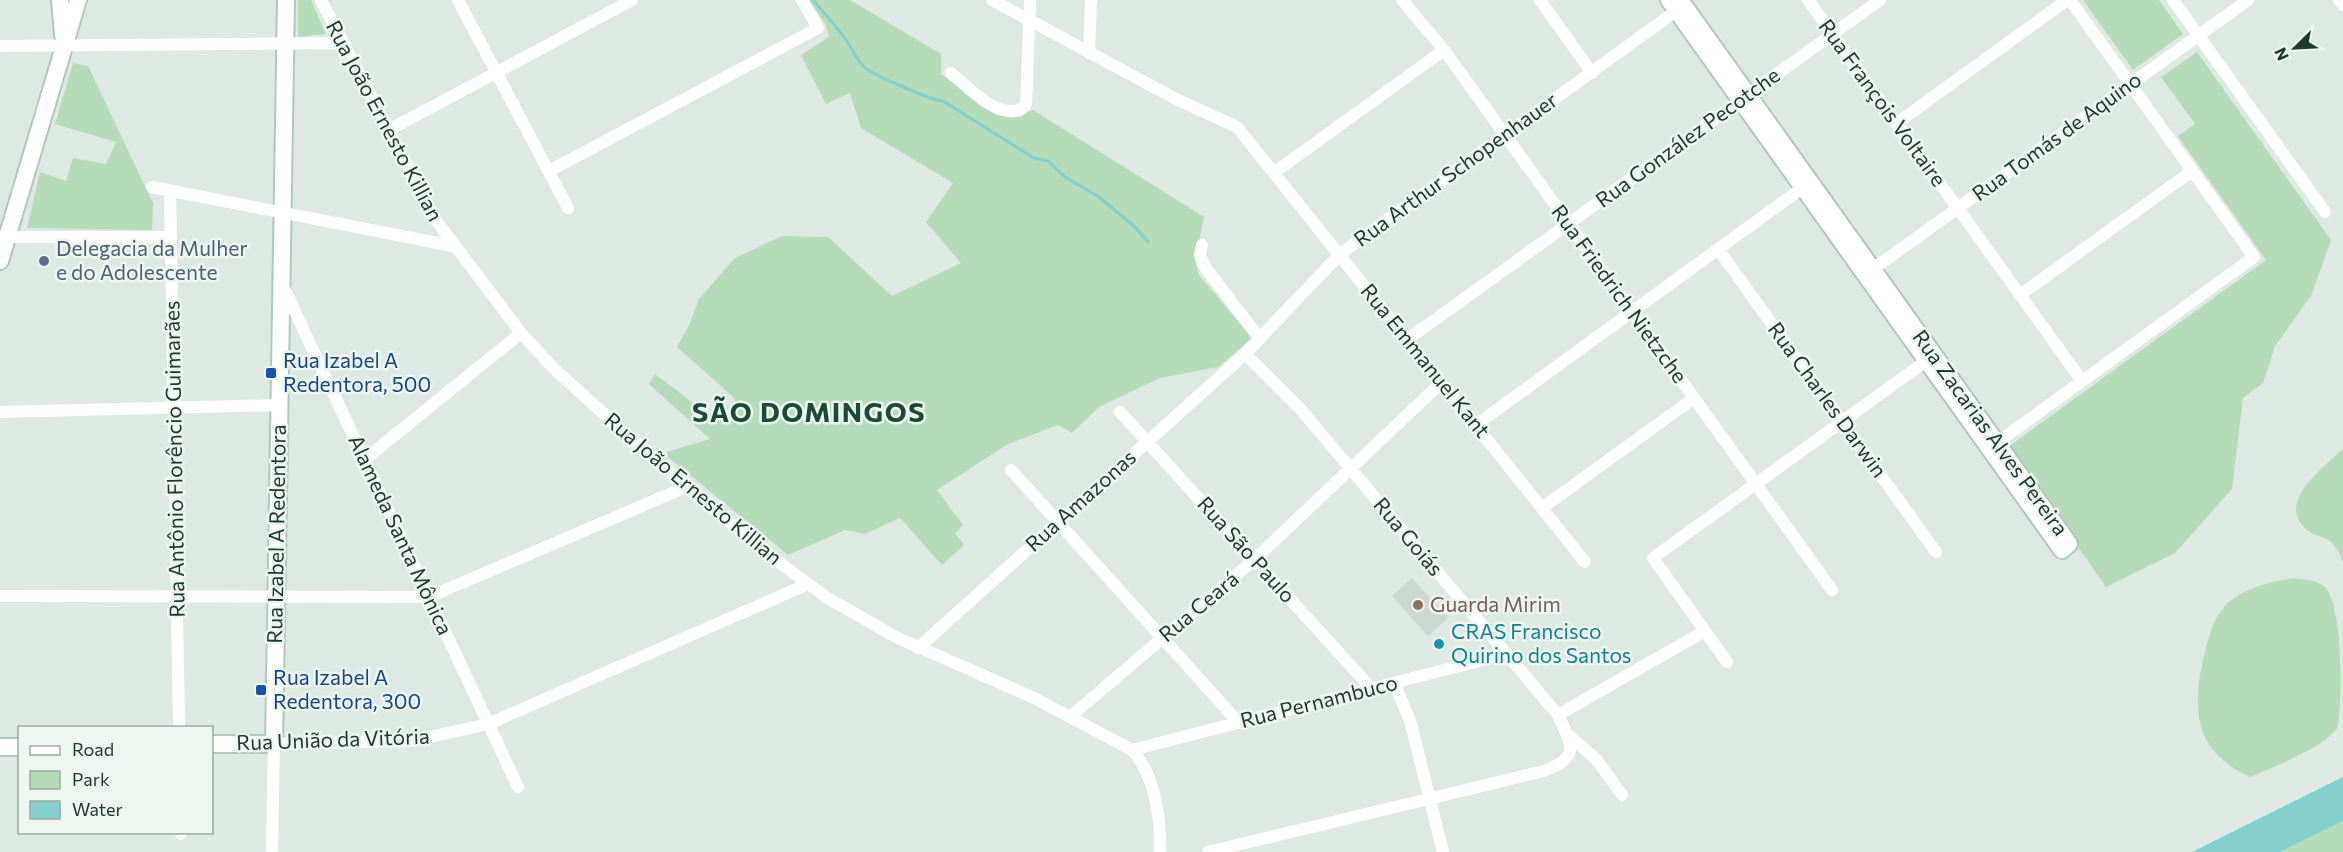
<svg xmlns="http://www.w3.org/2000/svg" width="2343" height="852" viewBox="0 0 2343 852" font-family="Commissioner,sans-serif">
  <rect width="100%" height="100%" fill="#dde9e2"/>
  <!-- built -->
  <path fill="#cbd9d0" d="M1412,578L1448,618L1428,636L1392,596Z"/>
  <!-- green -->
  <path fill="#b5dbb9" d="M298,0H311L326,34L298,37Z
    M809,0H850L941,54V74L996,115L1013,118L1033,110L1204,217L1195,261L1199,275L1252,338L1218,367L1160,378L1099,407L1072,433L1058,425L1008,444L937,490L963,525L955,533L964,545L942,565L900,518L864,534L845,530L788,555L663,453L710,439L649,384L655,374L714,419L726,421L735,414L739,406L731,395L677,347L690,323L699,299L735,258L782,236L828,237L892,296L961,263L926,222L953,183L861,128L850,93L826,104L801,55L829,37L826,25Z
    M2083,0H2159L2183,34L2133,70Z
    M2197,52L2331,240L2311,296L2275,346L2263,383L2243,398L2232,489L2175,553L2106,587L2008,447L2266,260L2178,136L2195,124L2161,77Z
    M73,63L88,66L153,203L152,230L27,228L40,172L66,181L73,158L106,164L116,142L55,124Z
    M2343,449V562C2340,554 2335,544 2327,539C2322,536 2315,536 2310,532C2272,506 2322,468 2343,449Z
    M2293,578C2303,579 2315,580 2324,586C2343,602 2343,706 2337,728C2325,747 2272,768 2250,777C2193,751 2191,707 2205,652C2209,636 2214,618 2225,606C2241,588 2271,582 2293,578Z
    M2343,821V852H2280Z"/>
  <!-- water -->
  <path fill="#84d0cf" d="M2343,777V821L2280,852H2192Z"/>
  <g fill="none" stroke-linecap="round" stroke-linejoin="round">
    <!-- stream -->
    <path stroke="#84d0cf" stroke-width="3" d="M813,0C825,14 838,28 848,43C853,50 857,60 863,66C872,75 931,100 943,101L1034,158L1048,161L1065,177L1099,197L1135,227L1148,242"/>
    <defs>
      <path id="secondary" d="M60,0L63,35
        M1669,0L2062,550L2069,544L1680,0
        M0,261L78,0
        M212,744H274L286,0
        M0,747H20"/>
    </defs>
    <!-- secondary casing -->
    <use href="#secondary" stroke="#b0c9bc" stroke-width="20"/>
    <!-- street -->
    <path stroke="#fff" stroke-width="12" d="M321,0L435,219L521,333L553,368L686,487L780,563L826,597L896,637L1034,698L1132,750C1155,775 1161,819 1160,852
      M458,0L568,208
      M992,0L1176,99L1237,127L1585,562
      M1402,0L1444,50L1832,590
      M1540,0L1592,73
      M1808,0L2082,381
      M2173,0L2325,212
      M2339,0L2343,5
      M0,46L342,43
      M1089,53L1091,0
      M951,73C969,88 995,117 1020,110L1026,104L1030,0
      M1897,123L2067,0
      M387,131L632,0
      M549,171L818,28L802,0
      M1275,172L1444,50
      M152,187L453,246
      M170,191L179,728
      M1,237H171
      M1202,245L1200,255L1205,267L1260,339
      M1718,249L1936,552
      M1866,274L2248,0
      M283,286L518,787
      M2020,295L2192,171
      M1408,339L1880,0
      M0,412L280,405
      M1120,412L1372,689
      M1476,425L1809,183
      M1991,447L2254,257L2070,0
      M364,460L521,333
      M1011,470L1239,723
      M1542,508L1694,398
      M0,596L429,597L686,487
      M918,648L1245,354L1340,254L1683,6
      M1727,662L1653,558L1933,356
      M1390,684L1397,690L1410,720L1443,852
      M1558,715L1705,631
      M1070,717L1255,559L1442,382
      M1567,734L1596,759L1622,795
      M1132,750L1506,654
      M181,832V834
      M272,852L274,744L412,741L488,724L808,584
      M1208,852L1544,771C1581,757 1572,745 1558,715L1302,411L1245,354"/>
    <!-- secondary -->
    <use href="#secondary" stroke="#fff" stroke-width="16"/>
  </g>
  <!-- markers -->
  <circle fill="#5c6f8a" stroke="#edf6f0" stroke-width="2" cx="44" cy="261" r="6"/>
  <g fill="#1a4fb4" stroke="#edf6f0" stroke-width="2">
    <rect x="265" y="367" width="12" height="12" rx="3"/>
    <rect x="255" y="684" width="12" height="12" rx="3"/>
  </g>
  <circle fill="#8d6e63" stroke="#edf6f0" stroke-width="2" cx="1418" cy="605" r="6"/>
  <circle fill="#0f9aa8" stroke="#edf6f0" stroke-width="2" cx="1439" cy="644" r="6"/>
  <g text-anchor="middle" stroke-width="5" stroke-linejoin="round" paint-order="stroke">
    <!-- street labels -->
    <g font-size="21" fill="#1f382d" stroke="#edf6f0">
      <text transform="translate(1882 103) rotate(54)" y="7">Rua François Voltaire</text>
      <text transform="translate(384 121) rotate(62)" y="7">Rua João Ernesto Killian</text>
      <text transform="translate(2057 137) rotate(-36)" y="7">Rua Tomás de Aquino</text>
      <text transform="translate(1688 138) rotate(-36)" y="7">Rua González Pecotche</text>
      <text transform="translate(1456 170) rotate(-36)" y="7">Rua Arthur Schopenhauer</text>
      <text transform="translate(1619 294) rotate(54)" y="7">Rua Friedrich Nietzche</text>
      <text transform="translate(1425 361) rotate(51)" y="7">Rua Emmanuel Kant</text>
      <text transform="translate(1827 400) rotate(54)" y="7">Rua Charles Darwin</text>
      <text transform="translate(1990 433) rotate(54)" y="7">Rua Zacarias Alves Pereira</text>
      <text transform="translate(175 459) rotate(-91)" y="7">Rua Antônio Florêncio Guimarães</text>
      <text transform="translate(693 489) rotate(40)" y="7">Rua João Ernesto Killian</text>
      <text transform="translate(1081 501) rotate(-42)" y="7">Rua Amazonas</text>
      <text transform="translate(277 534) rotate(-89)" y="7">Rua Izabel A Redentora</text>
      <text transform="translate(400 535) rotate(65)" y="7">Alameda Santa Mônica</text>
      <text transform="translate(1408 537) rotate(50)" y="7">Rua Goiás</text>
      <text transform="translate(1246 550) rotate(48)" y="7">Rua São Paulo</text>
      <text transform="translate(1199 607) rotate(-40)" y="7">Rua Ceará</text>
      <text transform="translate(1319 702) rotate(-14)" y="7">Rua Pernambuco</text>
      <text transform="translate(333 740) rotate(-2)" y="7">Rua União da Vitória</text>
    </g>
    <!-- service labels -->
    <g font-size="21" fill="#4e5e75" stroke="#edf6f0" text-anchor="start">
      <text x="56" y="256">Delegacia da Mulher<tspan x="56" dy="24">e do Adolescente</tspan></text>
    </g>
    <!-- transit labels -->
    <g font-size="21" fill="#164399" stroke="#edf6f0" text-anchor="start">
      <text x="283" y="368">Rua Izabel A<tspan x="283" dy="24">Redentora, 500</tspan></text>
      <text x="273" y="685">Rua Izabel A<tspan x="273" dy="24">Redentora, 300</tspan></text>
    </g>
    <!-- education labels -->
    <g font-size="21" fill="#785e54" stroke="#edf6f0" text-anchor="start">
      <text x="1430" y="612">Guarda Mirim</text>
    </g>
    <!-- culture labels -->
    <g font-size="21" fill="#0d838f" stroke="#edf6f0" text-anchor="start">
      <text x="1451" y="639">CRAS Francisco<tspan x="1451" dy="24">Quirino dos Santos</tspan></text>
    </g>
    <!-- district labels -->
    <g font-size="27" font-weight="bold" letter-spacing="1.5" fill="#1b4a37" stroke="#edf6f0">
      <text x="809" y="422">SÃO DOMINGOS</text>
    </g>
  </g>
  <!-- legend -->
  <rect x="18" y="726" width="195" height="108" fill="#edf6f0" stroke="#9baaa2" stroke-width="1.5"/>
  <rect x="30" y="746" width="30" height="9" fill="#ffffff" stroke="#9baaa2" stroke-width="1.5"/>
  <text x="72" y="756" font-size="18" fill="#1f382d">Road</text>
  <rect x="30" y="771" width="30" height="18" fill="#b5dbb9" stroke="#9baaa2" stroke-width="1.5"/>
  <text x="72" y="786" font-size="18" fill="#1f382d">Park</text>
  <rect x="30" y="801" width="30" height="18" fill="#84d0cf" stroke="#9baaa2" stroke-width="1.5"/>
  <text x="72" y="816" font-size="18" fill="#1f382d">Water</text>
  <!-- north arrow -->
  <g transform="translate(2295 48) rotate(246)" stroke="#edf6f0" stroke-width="4.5" paint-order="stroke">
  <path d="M0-4.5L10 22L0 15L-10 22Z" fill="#1f382d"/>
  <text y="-9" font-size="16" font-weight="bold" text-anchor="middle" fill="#1f382d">N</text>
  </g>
</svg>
